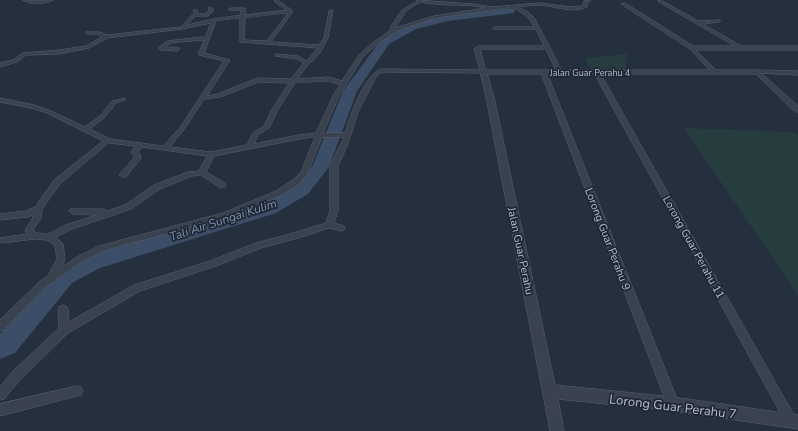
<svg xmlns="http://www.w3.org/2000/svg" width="798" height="431" viewBox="0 0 798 431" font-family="'Nunito Sans',sans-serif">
  <rect width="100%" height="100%" fill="#25303e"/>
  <!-- green -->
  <path fill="#273c3f" d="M627,54L625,71H591L585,58Z
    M684,128L795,132L798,135V295Z"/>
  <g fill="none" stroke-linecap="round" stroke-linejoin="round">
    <!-- river -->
    <path fill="#3b4d67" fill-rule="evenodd" d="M510,8L514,9L515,11L514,13L448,21L416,29L389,44L357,91L329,167L308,194L276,213L100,268L72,283L15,353L0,359V334L56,271L86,256L262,203L296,186L313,165L343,91L381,40L408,25L448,15Z"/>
    <defs>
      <path id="minor" d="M23,0L34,1L53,0C44,4 31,6 23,0Z
        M275,0H279V1L293,11L271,42L319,45L324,38L329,11L333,10L328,38L320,53L309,64L297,79L329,77L342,81L359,55L371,44L391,30L390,28L401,11L417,1L416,0L473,4L493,7L539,3L571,7L583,6L584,1L591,0L587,3V7C574,14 554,6 540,5C532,5 525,6 517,7L528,12L535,19L563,73L562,74L557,73L546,49H480L486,72L485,73L383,72L377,75L358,112L347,146L338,166V211L334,223L344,226L345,228L344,230L341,231L329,228L298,238L261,248L216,266L140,291L68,333L20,380L4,399L0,400V387L12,372L59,328L58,309L60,306L63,305L66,306L68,309L69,322L134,285L210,261L256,243L297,232L326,223L330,211V166L344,137H322L307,175L299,184L282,195L228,217L105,250L83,261L46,287L4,330L0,331V320L40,281L48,276L57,259L55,245L47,240L34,239L3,243L0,242V238L27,234L25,230L33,218V215L28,217L0,220V214L26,211L35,207L54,180L103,141L47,113L31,108L0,102V98L34,105L51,111L85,127L101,115L112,101L125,98V100L116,103L105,117L90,129L110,139L163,146L179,129L224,61L199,55L198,54L204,41L201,40L170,43L166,47L179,48V50L177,51L161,50L158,48L167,41L202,37L205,38L211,23L182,29L107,38L89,48L59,54L26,55L17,62L0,67V63L13,60L23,53L59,50L86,46L102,37L98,34H86V32H99L107,35L181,27L194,13L193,10H197L198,14H205L209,10L208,8L210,7L214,10L208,16H195L187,25L214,19L241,15V10H229V9L231,8H245V15L287,10L276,3ZM421,2C443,7 465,3 486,8L434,16L395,28L406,11ZM512,7C522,13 529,16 534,27H495L493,28V29H536L544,46H478L474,49L480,70L380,69C362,79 351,114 345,133H323L340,94L363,57L375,46L396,31L435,18ZM288,13L267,41L244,40L245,18ZM240,18V42L318,48L306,61L298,56L275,54V56L297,59L304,63L291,79L258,78L217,94L207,96L230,60L204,53L216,21ZM329,81L340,85L334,94L316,133L299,135L254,144L258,135L270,127L277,111L295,83ZM259,82L289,83L271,111L264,126L253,133L247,145L211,152L170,147L183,131L204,99L220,97ZM315,137L301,172L293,180L276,191L223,213L99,246L77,257L62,267L65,259L63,244L56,237L72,229L131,209L160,189L192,176L201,175L219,187H225L226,185L225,183L206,172L214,156L299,139ZM109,143L135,146L131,153L134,155V158L119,175L123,177H126L141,158L140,154L138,152L142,147L207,156L199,171L188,172L154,185L125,205L107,211L103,209H70L69,211L73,214L96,215L66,225L48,234L36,233L33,230L41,218L42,209L60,184Z
        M659,0H661L698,21L720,20V22H718L703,24L741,46H798V50H696L719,73L714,74L690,49L621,4L625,3L693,46H735L659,2Z
        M758,70L798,71V75L756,73L755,72Z
        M542,72L547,73L679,404L677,408L673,410L669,408L667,404L541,73Z
        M595,72L600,73L795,417L797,421L795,425L791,427L787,425L594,73Z
        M77,386L81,387L83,391L81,395L77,396L0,416V404Z"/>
      <path id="tertiary" d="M483,70H758L798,106V112H795L756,74H487L494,97L555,385L673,397L798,415V429L673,411L558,399L564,431H550L486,97L480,72Z"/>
    </defs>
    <!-- minor casing -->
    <use href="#minor" stroke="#57606c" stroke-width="1"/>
    <!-- tertiary casing -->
    <use href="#tertiary" stroke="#57606c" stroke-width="1"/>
    <!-- minor -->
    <use href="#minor" fill="#39424e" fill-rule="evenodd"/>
    <!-- tertiary -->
    <use href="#tertiary" fill="#39424e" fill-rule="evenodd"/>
  </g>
  <g text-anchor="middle" stroke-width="3.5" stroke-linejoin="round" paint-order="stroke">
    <!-- far-street labels -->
    <g font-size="9" fill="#b5bdc9" stroke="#1e2733">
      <text x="590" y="76">Jalan Guar Perahu 4</text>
    </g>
    <!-- street labels -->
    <g font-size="11" fill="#b5bdc9" stroke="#1e2733">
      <text transform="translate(608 239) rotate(69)" y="4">Lorong Guar Perahu 9</text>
      <text transform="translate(694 247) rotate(61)" y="4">Lorong Guar Perahu 11</text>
      <text transform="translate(521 251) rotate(78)" y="4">Jalan Guar Perahu</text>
    </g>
    <!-- water labels -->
    <g font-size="12" font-style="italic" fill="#7d93b0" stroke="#1e2733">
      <text transform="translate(223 220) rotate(-18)" y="4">Tali Air Sungai Kulim</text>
    </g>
    <!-- near-street labels -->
    <g font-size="13" fill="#b5bdc9" stroke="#1e2733">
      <text transform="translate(673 406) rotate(7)" y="5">Lorong Guar Perahu 7</text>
    </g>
  </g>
</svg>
